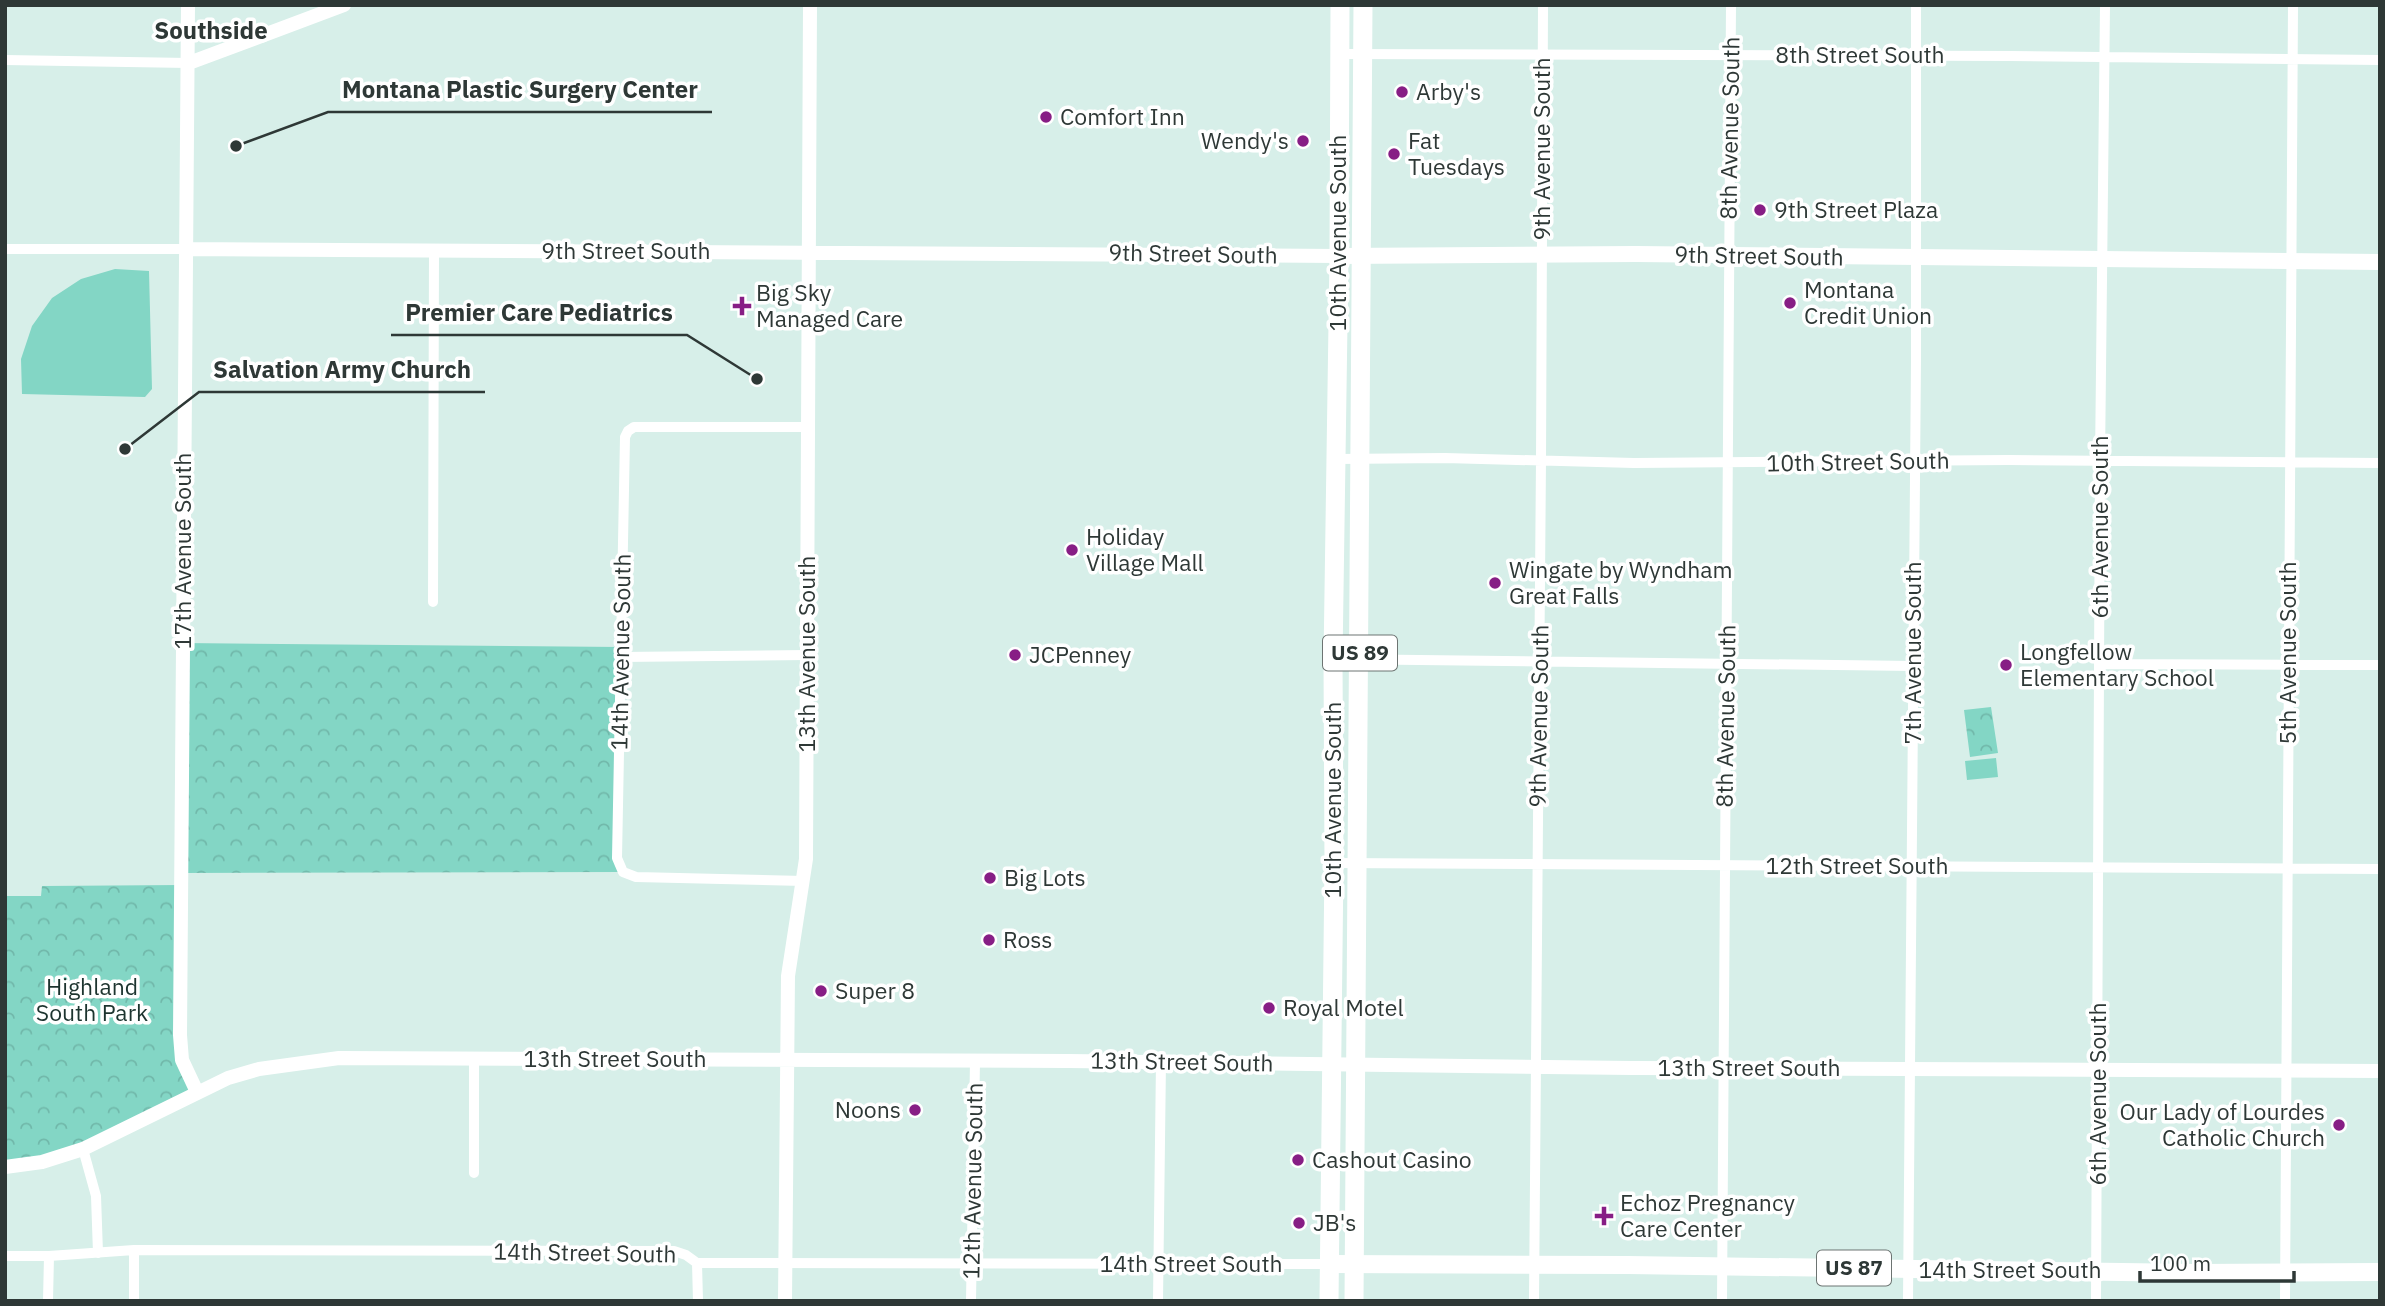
<svg xmlns="http://www.w3.org/2000/svg" width="2385" height="1306" viewBox="0 0 2385 1306" font-family="'IBM Plex Sans',sans-serif">
  <defs>
    <pattern id="park-crowns" width="20" height="18" patternUnits="userSpaceOnUse" patternTransform="scale(1.75)"><rect width="20" height="18" fill="#83d6c5"/><path d="M2 6a3 3 0 1 1 6 0M12 15a3 3 0 1 1 6 0" fill="none" stroke="#71b8aa"/></pattern>
  </defs>
  <rect width="100%" height="100%" fill="#d7efe9"/>
  <!-- green -->
  <path fill="#83d6c5" d="M115,269L149,271L152,389L145,397L22,394L21,359L32,326L52,298L81,279Z
    M1996,758L1998,777L1967,780L1965,761Z"/>
  <!-- park -->
  <path fill="url(#park-crowns)" d="M182,643L621,647L617,858L623,872L181,873Z
    M1991,707L1998,753L1970,757L1964,710Z
    M181,885L180,1035L197,1092L83,1149L5,1167V896H41L42,886Z"/>
  <g fill="none" stroke-linecap="round" stroke-linejoin="round">
    <!-- minor -->
    <path stroke="#fff" stroke-width="10" d="M1340,54L2010,56L2380,60
      M5,60L189,63
      M5,249H186
      M1336,459L1445,458L1634,463L2009,460L2380,463
      M433,602L434,250
      M621,657L808,655
      M1333,659L1913,666
      M2099,664L2380,665
      M1334,863L2380,869
      M804,881L636,877L623,872L617,858L625,437L628,431L634,427H809
      M83,1149L96,1196L98,1253
      M474,1173V1058
      M134,1250V1301
      M5,1256H49L134,1250L674,1251L686,1255L697,1263L1328,1264
      M697,1263L698,1301
      M48,1301L49,1256
      M971,1301L975,1061
      M1158,1301L1161,1061
      M1534,1301L1541,460L1543,5
      M1722,1301L1731,5
      M1908,1301L1916,360V5
      M2096,1301L2100,461L2105,5
      M2285,1301L2293,5"/>
    <!-- tertiary -->
    <path stroke="#fff" stroke-width="14" d="M188,5L180,1035L182,1060L197,1092
      M189,63L344,5
      M186,249L1339,256
      M5,1167L42,1162L83,1149L228,1078L259,1069L339,1058L1068,1061L1632,1068L2380,1071
      M785,1301L788,976L806,859L810,5"/>
    <!-- secondary -->
    <path stroke="#fff" stroke-width="16" d="M1339,256L1636,254L2380,262"/>
    <!-- primary -->
    <path stroke="#fff" stroke-width="18" d="M1328,1264L1628,1265L2193,1273L2380,1272"/>
    <!-- trunk -->
    <path stroke="#fff" stroke-width="19" d="M1329,1301L1334,863L1333,659L1339,256L1340,5
      M1354,1301L1363,5"/>
  </g>
  <!-- markers -->
  <g fill="#871e85" stroke="#fff" stroke-width="2.5">
    <circle cx="1402" cy="92" r="7"/>
    <circle cx="1046" cy="117" r="7"/>
    <circle cx="1303" cy="141" r="7"/>
    <circle cx="1394" cy="154" r="7"/>
    <circle cx="1760" cy="210" r="7"/>
    <circle cx="1790" cy="303" r="7"/>
    <path d="M738.5 295.5h7v7h7v7h-7v7h-7v-7h-7v-7h7z"/>
    <circle cx="1072" cy="550" r="7"/>
    <circle cx="1495" cy="583" r="7"/>
    <circle cx="1015" cy="655" r="7"/>
    <circle cx="2006" cy="665" r="7"/>
    <circle cx="990" cy="878" r="7"/>
    <circle cx="989" cy="940" r="7"/>
    <circle cx="821" cy="991" r="7"/>
    <circle cx="1269" cy="1008" r="7"/>
    <circle cx="915" cy="1110" r="7"/>
    <circle cx="2339" cy="1125" r="7"/>
    <circle cx="1298" cy="1160" r="7"/>
    <path d="M1600.5 1205.5h7v7h7v7h-7v7h-7v-7h-7v-7h7z"/>
    <circle cx="1299" cy="1223" r="7"/>
  </g>
  <g text-anchor="middle" stroke-width="7" stroke-linejoin="round" paint-order="stroke">
    <!-- shield labels -->
    <g fill="#fff" stroke="#6d7472" stroke-width="2">
      <rect x="1323" y="635.5" width="74" height="35" rx="5"/>
      <rect x="1817" y="1250.5" width="74" height="35" rx="5"/>
    </g>
    <g font-size="21" font-weight="bold" fill="#2e3836">
      <text x="1360" y="660">US 89</text>
      <text x="1854" y="1275">US 87</text>
    </g>
    <!-- street labels -->
    <g font-size="23" fill="#2e3836" stroke="#fff">
      <text x="1860" y="63">8th Street South</text>
      <text transform="translate(1730 128) rotate(-89)" y="8">8th Avenue South</text>
      <text transform="translate(1542 149) rotate(-90)" y="8">9th Avenue South</text>
      <text transform="translate(1338 233) rotate(-90)" y="8">10th Avenue South</text>
      <text x="626" y="259">9th Street South</text>
      <text transform="translate(1193 254) rotate(1)" y="8">9th Street South</text>
      <text transform="translate(1759 256) rotate(1)" y="8">9th Street South</text>
      <text transform="translate(1858 462) rotate(-1)" y="8">10th Street South</text>
      <text transform="translate(2100 527) rotate(-90)" y="8">6th Avenue South</text>
      <text transform="translate(183 551) rotate(-90)" y="8">17th Avenue South</text>
      <text transform="translate(621 652) rotate(-89)" y="8">14th Avenue South</text>
      <text transform="translate(1913 653) rotate(-90)" y="8">7th Avenue South</text>
      <text transform="translate(2288 653) rotate(-90)" y="8">5th Avenue South</text>
      <text transform="translate(807 654) rotate(-90)" y="8">13th Avenue South</text>
      <text transform="translate(1539 716) rotate(-89)" y="8">9th Avenue South</text>
      <text transform="translate(1726 716) rotate(-89)" y="8">8th Avenue South</text>
      <text transform="translate(1333 800) rotate(-90)" y="8">10th Avenue South</text>
      <text x="1857" y="874">12th Street South</text>
      <text x="615" y="1067">13th Street South</text>
      <text transform="translate(1182 1062) rotate(1)" y="8">13th Street South</text>
      <text x="1749" y="1076">13th Street South</text>
      <text transform="translate(2098 1094) rotate(-90)" y="8">6th Avenue South</text>
      <text transform="translate(973 1181) rotate(-89)" y="8">12th Avenue South</text>
      <text transform="translate(585 1253) rotate(1)" y="8">14th Street South</text>
      <text x="1191" y="1272">14th Street South</text>
      <text x="2010" y="1278">14th Street South</text>
    </g>
    <!-- poi labels -->
    <g font-size="23" fill="#2e3836" stroke="#fff" text-anchor="start">
      <text x="1416" y="100">Arby's</text>
      <text x="1060" y="125">Comfort Inn</text>
      <text x="1289" y="149" text-anchor="end">Wendy's</text>
      <text x="1408" y="149">Fat<tspan x="1408" dy="26">Tuesdays</tspan></text>
      <text x="1774" y="218">9th Street Plaza</text>
      <text x="1804" y="298">Montana<tspan x="1804" dy="26">Credit Union</tspan></text>
      <text x="756" y="301">Big Sky<tspan x="756" dy="26">Managed Care</tspan></text>
      <text x="1086" y="545">Holiday<tspan x="1086" dy="26">Village Mall</tspan></text>
      <text x="1509" y="578">Wingate by Wyndham<tspan x="1509" dy="26">Great Falls</tspan></text>
      <text x="2020" y="660">Longfellow<tspan x="2020" dy="26">Elementary School</tspan></text>
      <text x="1029" y="663">JCPenney</text>
      <text x="1004" y="886">Big Lots</text>
      <text x="1003" y="948">Ross</text>
      <text x="835" y="999">Super 8</text>
      <text x="1283" y="1016">Royal Motel</text>
      <text x="901" y="1118" text-anchor="end">Noons</text>
      <text x="2325" y="1120" text-anchor="end">Our Lady of Lourdes<tspan x="2325" dy="26">Catholic Church</tspan></text>
      <text x="1312" y="1168">Cashout Casino</text>
      <text x="1620" y="1211">Echoz Pregnancy<tspan x="1620" dy="26">Care Center</tspan></text>
      <text x="1313" y="1231">JB's</text>
    </g>
    <!-- park labels -->
    <g font-size="23" fill="#1d342f" stroke="#fff">
      <text x="92" y="995">Highland<tspan x="92" dy="26">South Park</tspan></text>
    </g>
    <!-- neighbourhood labels -->
    <g font-size="24" font-weight="bold" fill="#2e3836" stroke="#fff">
      <text x="211" y="39">Southside</text>
    </g>
  </g>
  <!-- callouts -->
  <path fill="none" stroke="#2e3836" stroke-width="2.5" d="M236 146L328 112H712M757 379L687 335H391M125 449L199 392H485"/>
  <g fill="#2e3836" stroke="#fff" stroke-width="2.5">
    <circle cx="236" cy="146" r="7"/>
    <circle cx="757" cy="379" r="7"/>
    <circle cx="125" cy="449" r="7"/>
  </g>
  <g font-size="24" text-anchor="middle" font-weight="bold" fill="#2e3836" stroke="#fff" stroke-width="7" stroke-linejoin="round" paint-order="stroke">
    <text x="520" y="98">Montana Plastic Surgery Center</text>
    <text x="539" y="321">Premier Care Pediatrics</text>
    <text x="342" y="378">Salvation Army Church</text>
  </g>
  <!-- border -->
  <rect width="2385" height="1306" fill="none" stroke="#2e3836" stroke-width="14"/>
  <!-- scale -->
  <path d="M2140 1271v10h154v-10" fill="none" stroke="#2e3836" stroke-width="3.5"/>
  <text x="2150" y="1271" font-size="21" fill="#2e3836" stroke="#ffffff" stroke-width="5" paint-order="stroke">100 m</text>
</svg>
